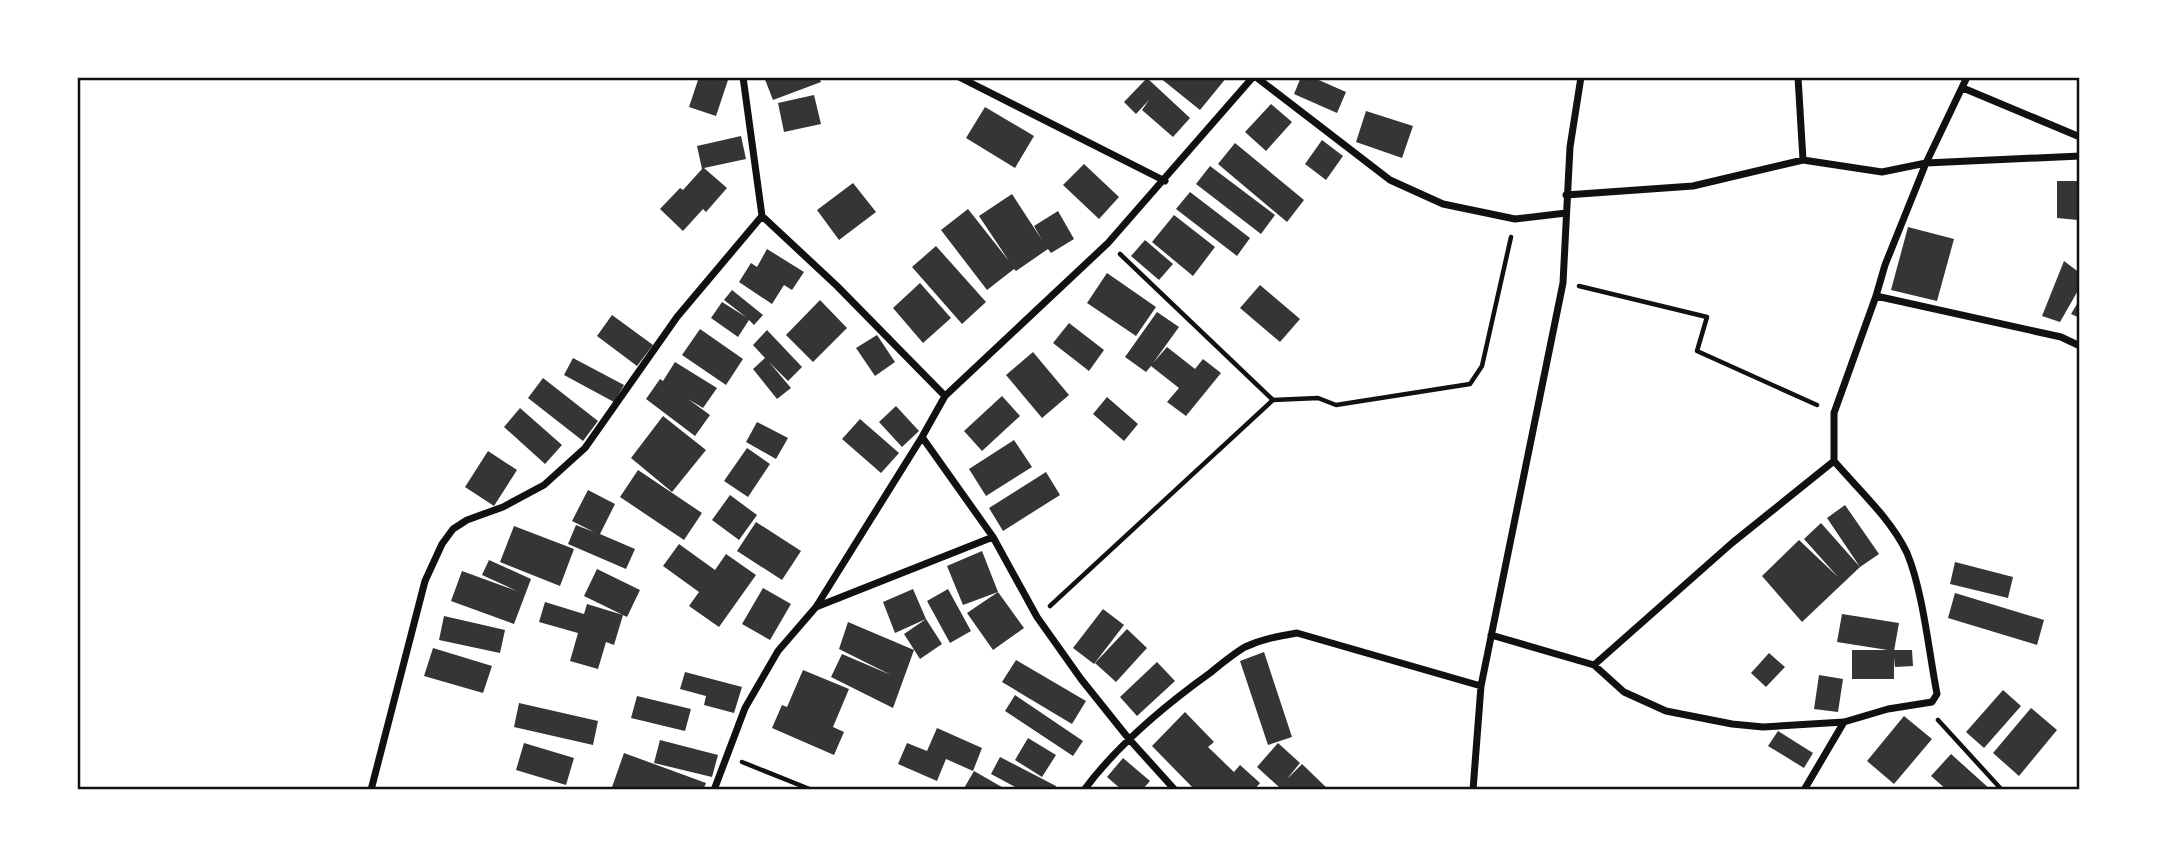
<svg xmlns="http://www.w3.org/2000/svg" width="2157" height="867" viewBox="0 0 2157 867" font-family="Literata,serif">
  <rect width="100%" height="100%" fill="#fff"/>
  <!-- building -->
  <path fill="#353535" d="M699,77H729L716,116L689,107Z
    M764,77H819L821,82L773,100Z
    M1159,77H1227L1200,110Z
    M1301,77H1312L1346,92L1337,113L1294,94Z
    M1147,78L1190,118L1173,137L1142,110L1149,100L1136,114L1124,102Z
    M814,95L821,124L784,132L778,103Z
    M1271,104L1292,122L1266,151L1245,132Z
    M985,107L1034,136L1015,168L966,138Z
    M1366,111L1413,126L1402,158L1356,142Z
    M741,136L746,159L704,168L727,188L706,212L703,209L683,231L660,209L680,188L683,190L702,169L697,146Z
    M1322,140L1343,156L1326,180L1305,164Z
    M1235,143L1304,200L1287,222L1218,164Z
    M1084,164L1119,197L1099,219L1063,185Z
    M1210,166L1275,215L1261,234L1196,184Z
    M2057,181H2080L2078,220L2057,218Z
    M853,183L876,212L839,240L817,210Z
    M1190,192L1250,238L1237,256L1176,209Z
    M1012,194L1042,240L1034,226L1058,211L1074,239L1051,253L1048,249L1016,271L1014,269L987,290L941,230L968,209L1009,261L979,216Z
    M1174,215L1215,247L1193,276L1152,242Z
    M1908,227L1954,239L1937,301L1891,290Z
    M1145,240L1173,264L1159,280L1131,256Z
    M936,246L986,302L962,324L912,267Z
    M767,249L804,272L792,290L784,285L772,304L739,282L751,263L757,267Z
    M2064,261L2080,273V287L2060,322L2042,316Z
    M1107,273L1156,307L1136,336L1087,303Z
    M920,283L951,318L923,343L893,308Z
    M1260,285L1300,319L1280,342L1240,308Z
    M732,290L763,315L754,325L749,320L738,337L711,318L722,302L746,317L724,300Z
    M2080,299V318L2071,314Z
    M820,300L847,328L813,362L786,335Z
    M1157,312L1179,327L1153,363L1167,347L1195,369L1203,359L1221,373L1186,416L1167,402L1179,388L1151,366L1146,372L1125,357Z
    M612,315L653,345L637,366L597,336Z
    M1069,323L1104,350L1089,371L1053,343Z
    M700,329L743,359L726,385L682,355Z
    M767,330L802,367L788,381L769,362L791,388L777,399L753,369L765,358L753,345Z
    M877,335L895,362L875,376L856,348Z
    M1033,352L1069,395L1042,418L1006,375Z
    M573,358L624,385L614,402L564,375Z
    M675,362L717,388L703,408L688,399L710,415L695,436L646,399L660,379L663,381Z
    M543,378L598,421L583,441L528,398Z
    M1002,396L1020,416L982,451L964,431Z
    M1107,397L1138,424L1124,441L1093,414Z
    M896,406L919,431L902,447L879,422Z
    M520,408L562,445L545,464L504,427Z
    M663,416L706,450L672,492L631,458Z
    M860,419L899,453L881,473L842,439Z
    M757,422L788,438L776,459L746,442Z
    M1014,440L1032,467L986,496L969,469Z
    M747,448L770,464L748,497L724,481Z
    M488,451L517,470L494,506L465,487Z
    M638,470L702,513L684,540L620,497Z
    M1046,472L1060,495L1003,531L989,508Z
    M588,490L615,504L600,534L635,549L626,569L568,544L576,525L594,532L572,521Z
    M730,495L757,515L739,540L712,520Z
    M1845,505L1879,554L1860,567L1827,518Z
    M756,522L801,551L782,580L737,551Z
    M1821,523L1860,567L1802,622L1762,576L1799,540L1838,577L1804,539Z
    M514,526L574,549L560,586L500,562Z
    M679,544L715,570L726,554L756,575L719,627L689,606L699,592L663,566Z
    M982,551L998,592L963,605L947,566Z
    M489,560L531,579L514,624L451,601L462,571L517,591L482,575Z
    M1955,562L2013,577L2008,598L1950,584Z
    M597,569L640,590L627,617L584,596Z
    M763,588L791,604L770,640L742,624Z
    M913,589L926,619L895,633L883,602Z
    M948,589L971,631L950,643L927,601Z
    M998,592L1024,628L993,650L967,613Z
    M1955,593L2044,620L2037,645L1948,618Z
    M545,602L584,614L587,604L623,615L614,645L606,642L598,669L570,661L578,633L539,622Z
    M1103,609L1124,625L1094,664L1073,648Z
    M1842,614L1899,623L1894,651L1837,642Z
    M444,616L505,630L500,653L439,640Z
    M926,619L942,644L920,659L904,634Z
    M848,622L914,650L893,708L831,677L842,654L891,675L839,649Z
    M1127,629L1147,648L1116,682L1095,663Z
    M433,648L492,666L483,693L424,676Z
    M1852,650H1912L1913,666L1895,667L1894,658V679H1852Z
    M1264,652L1292,737L1268,745L1240,661Z
    M1769,653L1785,667L1766,687L1751,673Z
    M1016,660L1086,701L1072,724L1002,682Z
    M1157,662L1175,681L1137,716L1120,697Z
    M803,670L849,689L833,727L844,732L834,755L772,728L782,705L787,707Z
    M685,672L742,687L734,713L704,705L706,696L680,689Z
    M1819,675L1843,679L1838,712L1814,709Z
    M2003,690L2021,706L1984,748L1966,732Z
    M1015,695L1083,741L1073,756L1005,711Z
    M637,696L691,709L685,731L631,718Z
    M519,703L598,721L593,745L514,727Z
    M2031,708L2057,730L2019,776L1993,753Z
    M1185,712L1214,742L1208,747L1234,772L1240,765L1260,783L1254,790H1195L1152,746Z
    M1904,716L1932,739L1894,784L1867,761Z
    M937,728L982,748L973,771L946,759L937,781L898,764L907,743L927,751Z
    M1778,731L1813,753L1804,768L1768,746Z
    M1028,738L1056,755L1042,777L1015,760Z
    M660,740L718,755L712,777L654,763Z
    M524,743L574,758L566,785L516,770Z
    M1278,743L1300,763L1287,779L1302,764L1329,790H1279V787L1257,767Z
    M624,753L706,783L703,790H611Z
    M1951,754L1991,790H1947L1931,776Z
    M1000,757L1056,786L1054,790H1021L991,774Z
    M1123,758L1150,781L1142,790H1122L1107,777Z
    M974,771L1007,790H963Z"/>
  <g fill="none" stroke-linecap="round" stroke-linejoin="round">
    <!-- path -->
    <path stroke="#111" stroke-width="4.5" d="M1120,254L1273,400L1318,398L1336,405L1470,384L1482,366L1511,237
      M1579,286L1707,317L1697,351L1817,405
      M1050,606L1273,400
      M1938,720L2002,790
      M742,762L812,790"/>
    <!-- minor -->
    <path stroke="#111" stroke-width="7" d="M959,77L1165,181
      M1256,77L1390,180L1443,204L1515,219L1566,213
      M1798,77L1803,160
      M1963,88L2080,137
      M1566,195L1693,186L1803,160L1882,172L1926,163L2080,156
      M762,216L837,286L945,396
      M1876,296L2061,337L2080,346
      M922,437L993,537L1037,617L1081,679L1129,739L1175,790
      M1834,461V413L1876,296L1885,265L1926,163L1967,77
      M816,607L993,537
      M1491,635L1594,665L1624,692L1666,711L1732,724L1763,727L1844,722L1888,709L1932,702L1937,694C1929,653 1923,591 1907,553C1891,519 1858,489 1834,461
      M1594,665L1732,543L1834,461
      M371,790L425,581L442,544L453,529L467,520L503,507L544,485L585,448L677,317L762,216L743,77
      M714,790L745,708L778,651L816,607L922,437L945,396L1108,243L1253,77
      M1084,790C1118,744 1164,706 1210,673C1221,664 1233,654 1245,647C1262,639 1279,636 1297,633L1481,686
      M1473,790L1481,686L1563,283L1570,147L1581,77
      M1804,790L1844,722"/>
  </g>
  <!-- border -->
  <rect width="2157" height="867" fill="none" stroke="#ffffff" stroke-width="158"/>
  <rect x="79" y="79" width="1999" height="709" fill="none" stroke="#111" stroke-width="2.5"/>
</svg>
